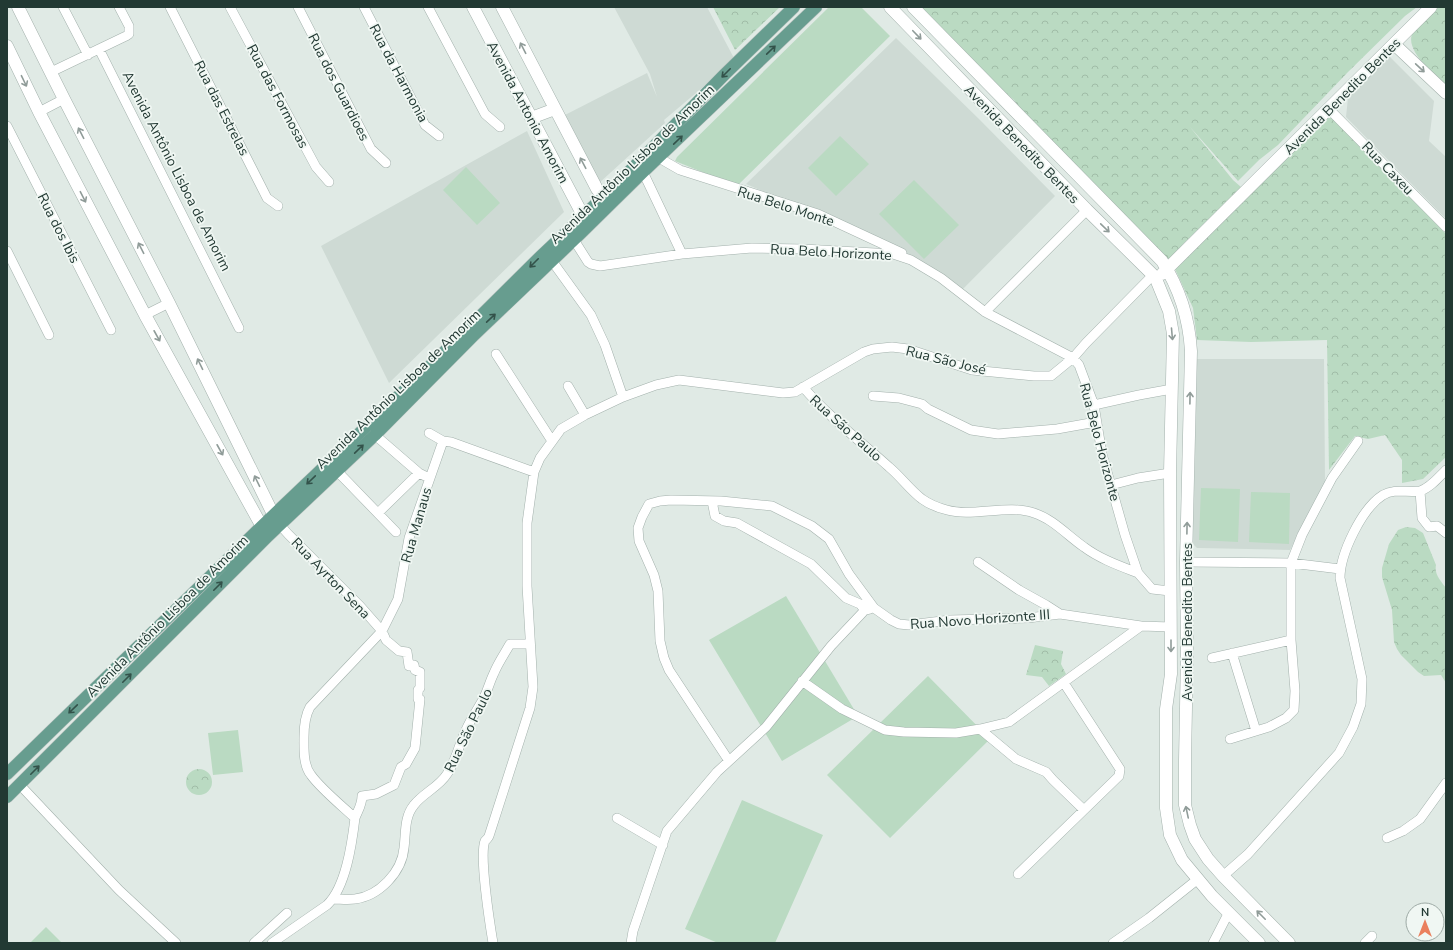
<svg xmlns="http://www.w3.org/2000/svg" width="1453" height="950" viewBox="0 0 1453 950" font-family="'Nunito Sans',sans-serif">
  <defs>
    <pattern id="forest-crowns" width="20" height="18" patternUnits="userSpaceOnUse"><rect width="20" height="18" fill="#badac2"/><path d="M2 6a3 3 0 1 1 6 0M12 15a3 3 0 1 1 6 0" fill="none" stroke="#a0bca7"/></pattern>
  </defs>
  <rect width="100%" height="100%" fill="#e0eae5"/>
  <!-- built -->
  <path fill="#cedad4" d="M614,7H707L735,60L664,120L665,123L598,184L563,116L647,73L657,97L650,74Z
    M896,38L980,120L1055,196L962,290L914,257L746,184Z
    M1389,56L1434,101L1429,141L1446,157V219L1346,117L1348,98Z
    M527,131L564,212L389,383L321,246Z
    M1197,359H1324L1325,483L1290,550L1200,548H1197L1193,544Z"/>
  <!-- green -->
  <path fill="#badac2" d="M829,7H861L890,36L737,186L675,161L677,157Z
    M840,136L869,164L836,196L808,168Z
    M466,167L500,203L477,225L443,190Z
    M914,180L959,225L924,259L879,214Z
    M1201,488L1240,489L1238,542L1199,540Z
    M1251,492L1290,493L1289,544L1249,542Z
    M786,596L858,716L782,761L709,640Z
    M928,676L990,739L890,838L827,775Z
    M238,730L243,772L213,775L208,733Z
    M742,800L823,835L775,943H718L685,929Z
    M46,927L62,943H30Z"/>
  <!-- forest -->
  <path fill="url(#forest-crowns)" d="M713,7H780L735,50Z
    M916,7H1417L1405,16L1348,72L1278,145L1259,160L1238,181L1190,127L1233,180L1241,187L1183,244L1177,252L1167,261L1024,113L1014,100L995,84L992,79L983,72Z
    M1438,7H1446V86C1435,75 1401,48 1414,31C1421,22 1431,15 1438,7Z
    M1331,115L1446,234V457L1423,479L1402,483V460L1385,435L1368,439L1355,436L1329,470L1327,340L1251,342L1197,340L1193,308L1175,269Z
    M1406,527L1415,528L1423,533L1436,565C1434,574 1441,581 1446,588V683L1441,675L1424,676L1418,672L1401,655L1397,649L1394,642L1392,610L1382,577V568L1389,544L1398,530Z
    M1035,645L1063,651L1061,664L1066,674L1049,686L1042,677L1026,675Z
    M186 782a13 13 0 1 1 26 0a13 13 0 1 1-26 0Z"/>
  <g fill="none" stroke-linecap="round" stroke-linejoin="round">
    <defs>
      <path id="minor" d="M63,7L88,55
        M170,7L267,198L278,206
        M230,7L316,167L329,182
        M298,7L371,149L386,163
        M364,7L425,125L439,136
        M428,7L485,114L500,127
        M99,49L239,328
        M51,72L126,36L129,34V26L119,7
        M1329,109L1446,227
        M39,112L64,99
        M7,126L111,330
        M659,158L680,170L818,214L902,253
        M643,172L682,254
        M574,240L588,262L591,264L600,266L682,254L752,248L803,249L893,254L911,260L941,278L985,312L1073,358L1079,365L1094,405L1102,454L1125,535L1138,573L1152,589L1170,591
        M7,251L49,335
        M552,261L591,315L605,345L623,397
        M985,312L1087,210
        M145,315L169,303
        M496,354L552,441
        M568,386L585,415
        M803,387C829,417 860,441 889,467C901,477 910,490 922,499C929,504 939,508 947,510C972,517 1009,504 1034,513C1053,519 1068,536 1084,547C1100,559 1120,566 1138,573
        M873,396L899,398L922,404L928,409L971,430L998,434L1057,429L1096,422
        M1094,405L1139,395L1172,389
        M429,433L443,441L451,442L534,472
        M375,435L419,473L429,478
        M337,471L396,532
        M1111,485L1138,478L1170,473
        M1420,491L1422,518L1429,527L1437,526L1446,533
        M712,501L715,516L724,521L737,523L811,564L846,598L860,604L865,610L870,609
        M378,513L419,473
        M280,525L288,534L360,606L382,631L386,640L399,651L407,652L409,666L414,665L415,670L420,672V688L418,690V699H420L415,748L406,764L401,767L394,785L376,794L362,796C362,805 358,810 355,818
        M978,562L1019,590L1046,605L1060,614
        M1186,562L1291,563L1340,569
        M1232,653L1256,731
        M1212,658L1291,640
        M802,681L842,709L885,730L904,732L956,733L980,729L1009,722L1141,626
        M980,729L1016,759L1046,772L1053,780L1084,810
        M1230,739L1269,727L1286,718L1294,710L1295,691L1291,640V563L1302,535L1332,478L1358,441
        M729,761L669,670L664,658L660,641L658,591L654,575L639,541L638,528L642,517L649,504L660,501L671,500L721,501L772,506L812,526L829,539L849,574L874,608L891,620L899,624L909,625L950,620L1028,618L1060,614L1141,626L1171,627
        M20,785L119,890L176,943
        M617,818L663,845
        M1387,838L1403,831L1420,819L1446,783
        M1018,874L1119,776L1120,769L1064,683
        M1223,876L1248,854L1339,753L1353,727L1361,704L1362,679L1340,578C1340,554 1362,508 1383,495C1395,488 1407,493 1420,491C1430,488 1439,477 1446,470
        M333,899C340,899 348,900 355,899C379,896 402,872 404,848C406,833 404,817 414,805C423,793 439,787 447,774C456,761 459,744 466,730C470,720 476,712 481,703C487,694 489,683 494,673C498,663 505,653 510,644H529
        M254,943L287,913
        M272,943L327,905C346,887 352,843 355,818C342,806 321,789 311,775C303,765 304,749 304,737C304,727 305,716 310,707L382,631L398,599L409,538L443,441
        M493,943C490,925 479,855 485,841C486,840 489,837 489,836L530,708L533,687L527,586V523L534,472L540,458L561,429L585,415L623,397L656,385L679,380L783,393L795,392L864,352L873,349L892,347L908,349L972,370L1034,376H1051L1073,358L1086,343L1153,275
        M631,943L633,931L667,831L717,772L766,727L831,646L865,610
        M1113,943L1149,918L1198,879
        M1213,943L1229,912
        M1365,943L1372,936"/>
      <path id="tertiary" d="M18,7L64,99L169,303L274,516L279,522
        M473,7L588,225
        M502,7L597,189L609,205
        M890,7L1087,210L1153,275L1156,279L1169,311L1173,334L1170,473L1171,674L1166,709V808L1170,835L1182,860L1212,896L1259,943
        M913,7L1162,261C1180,289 1189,319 1191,351L1186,562L1187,654L1185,760V805L1190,825L1195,839L1208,859L1223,876L1289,943
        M1394,44L1446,93
        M7,46L39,112L145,315L266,534
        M531,118L555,109
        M1162,274L1431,7"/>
      <path id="primary" d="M7,774L262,526L428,368L541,256L620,181L725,74L794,7
        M7,797L267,537L375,435L473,336L581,233L643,172L816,7"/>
    </defs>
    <!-- minor casing -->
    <use href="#minor" stroke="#a3b1ac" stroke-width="10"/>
    <!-- tertiary casing -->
    <use href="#tertiary" stroke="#a3b1ac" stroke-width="13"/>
    <!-- primary casing -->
    <use href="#primary" stroke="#bdc4c2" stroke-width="13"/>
    <!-- minor -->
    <use href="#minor" stroke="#fff" stroke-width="9"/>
    <!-- tertiary -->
    <use href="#tertiary" stroke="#fff" stroke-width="12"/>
    <!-- primary -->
    <use href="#primary" stroke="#679d8f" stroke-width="12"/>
  </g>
  <!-- one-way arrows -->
  <defs><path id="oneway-shaft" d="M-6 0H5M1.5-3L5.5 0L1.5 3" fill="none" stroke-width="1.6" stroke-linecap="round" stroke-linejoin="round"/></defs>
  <g stroke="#909c99">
    <use href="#oneway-shaft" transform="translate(917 35) rotate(46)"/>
    <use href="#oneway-shaft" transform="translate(523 48) rotate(-117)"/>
    <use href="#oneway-shaft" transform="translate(1420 68) rotate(43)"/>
    <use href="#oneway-shaft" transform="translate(24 81) rotate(64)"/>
    <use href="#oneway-shaft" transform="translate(81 133) rotate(-117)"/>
    <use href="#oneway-shaft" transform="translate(583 163) rotate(-118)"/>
    <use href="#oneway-shaft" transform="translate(83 197) rotate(63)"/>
    <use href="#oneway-shaft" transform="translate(1105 228) rotate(44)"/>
    <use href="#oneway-shaft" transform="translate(141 248) rotate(-117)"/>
    <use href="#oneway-shaft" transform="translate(1172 334) rotate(85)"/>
    <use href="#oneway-shaft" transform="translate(157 336) rotate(61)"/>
    <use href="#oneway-shaft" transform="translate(200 364) rotate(-116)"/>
    <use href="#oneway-shaft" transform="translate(1190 398) rotate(-89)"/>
    <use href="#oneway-shaft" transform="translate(220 450) rotate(61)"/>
    <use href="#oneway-shaft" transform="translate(257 481) rotate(-116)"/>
    <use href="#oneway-shaft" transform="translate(1187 528) rotate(-89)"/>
    <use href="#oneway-shaft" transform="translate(1171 646) rotate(90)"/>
    <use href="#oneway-shaft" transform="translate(1187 812) rotate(-102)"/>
    <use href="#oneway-shaft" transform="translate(1261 915) rotate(-135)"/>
  </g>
  <g stroke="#33524a">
    <use href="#oneway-shaft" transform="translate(771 50) rotate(-44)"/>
    <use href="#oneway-shaft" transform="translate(726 73) rotate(135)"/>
    <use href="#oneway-shaft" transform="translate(678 140) rotate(-44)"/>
    <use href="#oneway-shaft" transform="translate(534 263) rotate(135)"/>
    <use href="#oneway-shaft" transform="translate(491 318) rotate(-43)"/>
    <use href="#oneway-shaft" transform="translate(359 449) rotate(-44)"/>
    <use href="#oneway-shaft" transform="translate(311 480) rotate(136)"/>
    <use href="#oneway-shaft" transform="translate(218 586) rotate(-45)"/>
    <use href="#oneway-shaft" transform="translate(127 678) rotate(-45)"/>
    <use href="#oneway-shaft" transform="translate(73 709) rotate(136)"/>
    <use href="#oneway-shaft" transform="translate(35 770) rotate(-45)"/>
  </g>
  <g text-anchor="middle" stroke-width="3.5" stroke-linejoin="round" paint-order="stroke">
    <!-- street labels -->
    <g font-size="14" fill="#223933" stroke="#f0f7f3">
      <text transform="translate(399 73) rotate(62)" y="5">Rua da Harmonia</text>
      <text transform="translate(339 87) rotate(63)" y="5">Rua dos Guardioes</text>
      <text transform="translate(278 96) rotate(62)" y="5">Rua das Formosas</text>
      <text transform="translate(1342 96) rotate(-45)" y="5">Avenida Benedito Bentes</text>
      <text transform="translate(222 108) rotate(63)" y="5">Rua das Estrelas</text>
      <text transform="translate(528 112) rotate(62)" y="5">Avenida Antonio Amorim</text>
      <text transform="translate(1022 144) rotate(46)" y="5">Avenida Benedito Bentes</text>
      <text transform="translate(632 164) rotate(-44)" y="5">Avenida Antônio Lisboa de Amorim</text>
      <text transform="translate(1388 168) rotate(46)" y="5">Rua Caxeu</text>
      <text transform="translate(177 171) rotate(63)" y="5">Avenida Antônio Lisboa de Amorim</text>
      <text transform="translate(786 206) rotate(18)" y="5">Rua Belo Monte</text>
      <text transform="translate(59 228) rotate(63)" y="5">Rua dos Ibis</text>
      <text transform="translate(831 252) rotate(3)" y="5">Rua Belo Horizonte</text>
      <text transform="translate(946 360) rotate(14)" y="5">Rua São José</text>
      <text transform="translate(398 389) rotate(-44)" y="5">Avenida Antônio Lisboa de Amorim</text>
      <text transform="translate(846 428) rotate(42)" y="5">Rua São Paulo</text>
      <text transform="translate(1100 442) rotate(75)" y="5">Rua Belo Horizonte</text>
      <text transform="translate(416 525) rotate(-74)" y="5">Rua Manaus</text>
      <text transform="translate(331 578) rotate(46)" y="5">Rua Ayrton Sena</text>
      <text transform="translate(167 616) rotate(-45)" y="5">Avenida Antônio Lisboa de Amorim</text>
      <text transform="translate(980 619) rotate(-4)" y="5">Rua Novo Horizonte III</text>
      <text transform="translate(1187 622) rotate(-90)" y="5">Avenida Benedito Bentes</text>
      <text transform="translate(468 730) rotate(-64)" y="5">Rua São Paulo</text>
    </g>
  </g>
  <!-- border -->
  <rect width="1453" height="950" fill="none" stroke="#223933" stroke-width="16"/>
  <!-- north arrow -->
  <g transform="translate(1425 922)"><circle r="19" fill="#f0f7f3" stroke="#9eaba6"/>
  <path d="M0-3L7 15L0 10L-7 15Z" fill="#ea805e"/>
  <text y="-6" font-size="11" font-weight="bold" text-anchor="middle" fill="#223933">N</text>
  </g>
</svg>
